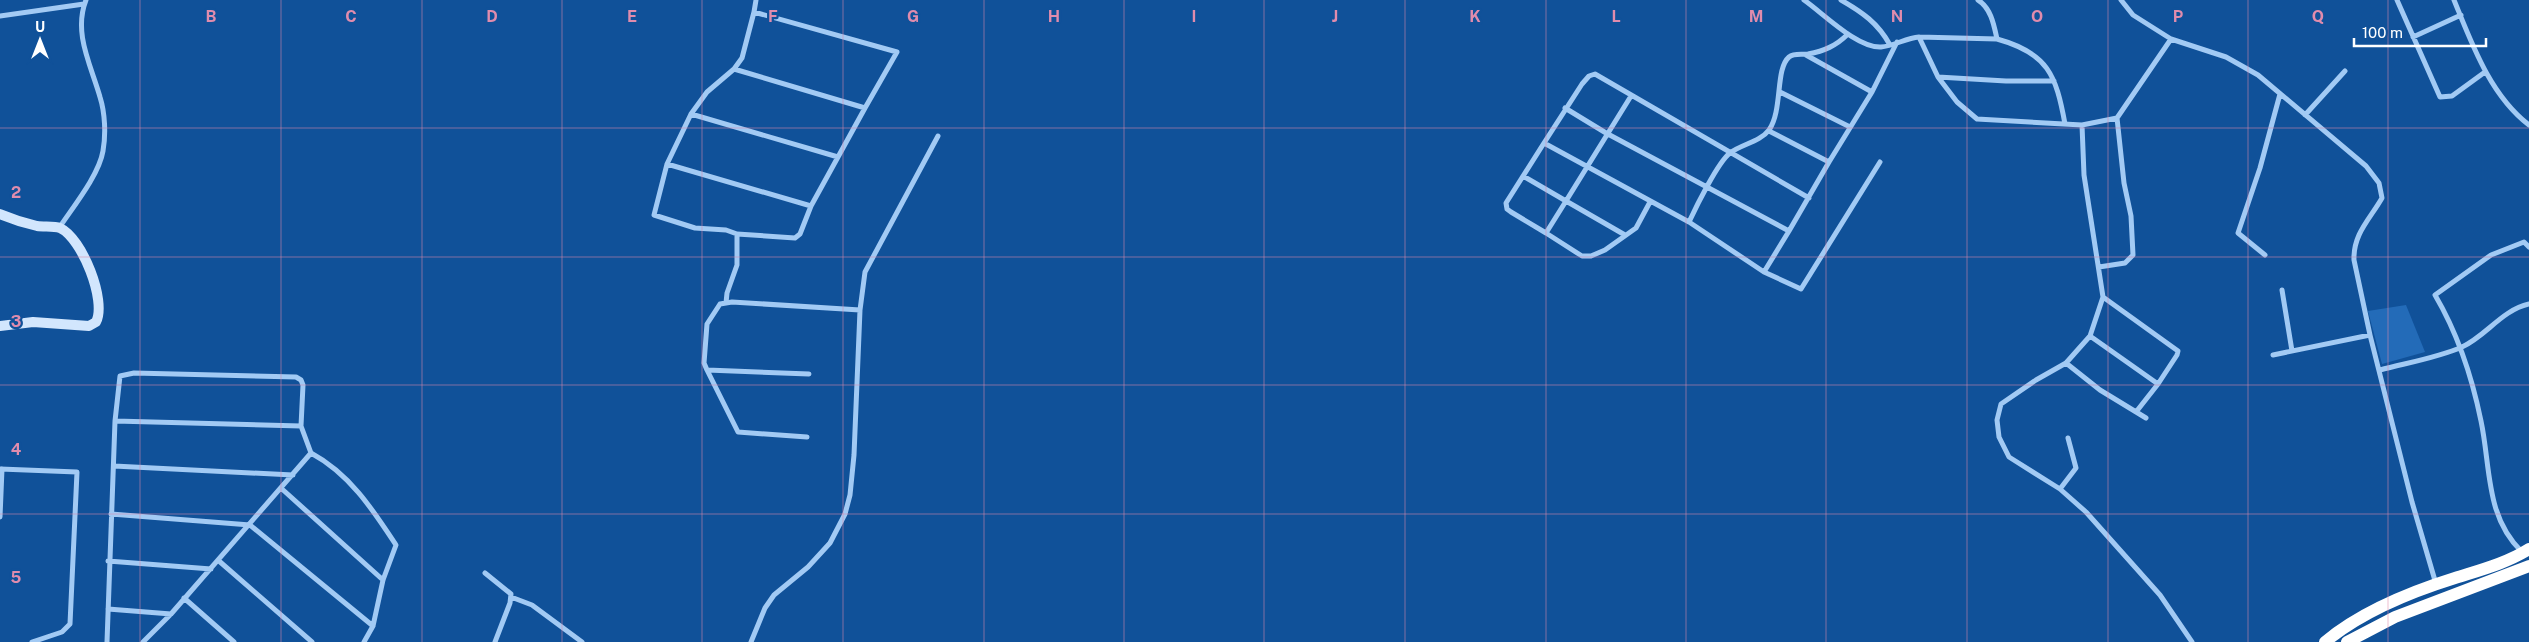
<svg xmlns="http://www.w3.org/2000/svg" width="2529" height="642" viewBox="0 0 2529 642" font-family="'Public Sans',sans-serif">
  <rect width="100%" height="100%" fill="#105199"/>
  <!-- pitch -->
  <path fill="#236bb8" d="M2406,305L2425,352L2382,364L2368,311Z"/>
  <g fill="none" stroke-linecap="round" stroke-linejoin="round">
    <!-- street -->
    <path stroke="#a2caf4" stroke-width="5" d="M1804,0C1824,14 1857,48 1881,47C1894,46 1906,38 1919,37L1938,77L1957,102L1977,119L2082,125L2117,118L2171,39
      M1841,0C1862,12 1878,23 1890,45
      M2121,0L2133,15L2171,39L2226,57L2258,75L2366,166L2379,183L2382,198C2370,219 2353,234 2354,260L2370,335L2412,502L2436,584
      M2397,0L2440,97L2452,96L2485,72
      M2454,0C2472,44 2490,95 2529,125
      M754,12L756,0
      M0,16L84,4
      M1919,37L1997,39C1994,25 1991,8 1978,0
      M2413,37L2461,15
      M1997,39C2048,53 2056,75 2065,124
      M1806,55L1872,92
      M734,69L742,58L754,12L897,52L865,108
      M1938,77L2006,81H2054
      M1780,92L1850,127
      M691,114L707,92L734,69L865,108L811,206L800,234L795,238L737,234
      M2305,115L2345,71
      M2082,125L2084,175L2103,297L2090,336
      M1769,131L1829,162L1789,231
      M1544,143L1582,84L1589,76L1595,74L1809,198
      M1829,162L1872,92L1897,42
      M667,164L811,206
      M1523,176L1566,201L1546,233L1511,212L1507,209L1506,203L1544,143L1689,222L1764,272L1789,231L1606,133L1565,108
      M1689,222C1696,207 1718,162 1730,153C1742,144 1760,142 1769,130C1783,110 1775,69 1789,57C1794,53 1801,55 1808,54C1824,51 1836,46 1848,34
      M59,228C73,207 99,175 103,151C106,134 105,113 100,97C91,65 73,33 86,0
      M1546,233L1582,256H1591L1605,250L1636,228L1650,202
      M1625,235L1566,201L1631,96
      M2265,255L2238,233L2260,168L2280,94
      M2099,267L2125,263L2133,255L2131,216L2124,183L2117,118
      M1764,272L1801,289L1880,162
      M2282,290L2292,351
      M2103,297L2178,351L2177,355L2158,384L2090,336L2066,363L2100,390L2146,418
      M726,303L727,293L737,265V234L726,230L695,228L654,215L667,164L691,114L838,157
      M2273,355L2370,335
      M2066,363L2036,380L2001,404L1997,420L1999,437L2009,457L2060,489L2086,512L2160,595L2192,642
      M707,370L738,432L807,437
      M2380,370C2406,363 2437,358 2462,347C2486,336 2502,310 2529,304
      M809,374L707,370L704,363L707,324L720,304L732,302L860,310
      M2136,412L2158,384
      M115,421L301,426
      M311,453C350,474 373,510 396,545L383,580L373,626L364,642
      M114,466L293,475
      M0,469L77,472L70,624L62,632L32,642
      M282,489L383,580
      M2060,489L2076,468L2068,438
      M111,514L250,525L373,626
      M0,517L2,469
      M2522,552C2485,516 2491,468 2481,421C2472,377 2458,334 2435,295L2491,255L2524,242L2529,247
      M108,561L211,569
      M219,561L312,642
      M485,573L511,594L510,603L495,642
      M511,597L532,605L582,642
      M184,598L234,642
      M108,609L171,614
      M107,642L115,421L120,376L134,373L296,377L301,380L303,385L301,426L311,453L171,614L143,642
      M751,642L765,608L774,595L808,567L830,543L845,514L850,495L854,455L860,310L865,272L938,136"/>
    <!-- secondary -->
    <path stroke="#d2e6fd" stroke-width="10" d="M0,214C12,219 24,223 37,226C44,227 54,226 60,228C82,238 107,301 96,322L89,326L33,322L0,326"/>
    <!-- highway -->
    <path stroke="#fff" stroke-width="12" d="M2325,642C2361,612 2410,592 2455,578C2480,570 2507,563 2529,549
      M2347,642L2395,617L2529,566"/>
  </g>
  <!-- grid -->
  <path fill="none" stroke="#e08cad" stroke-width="1" stroke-opacity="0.55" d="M140,0V642M281,0V642M422,0V642M562,0V642M702,0V642M843,0V642M984,0V642M1124,0V642M1264,0V642M1405,0V642M1546,0V642M1686,0V642M1826,0V642M1967,0V642M2108,0V642M2248,0V642M2388,0V642M0,128H2529M0,257H2529M0,385H2529M0,514H2529"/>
  <g font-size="16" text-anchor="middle" font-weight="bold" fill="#e08cad" stroke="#105199" stroke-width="4.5" stroke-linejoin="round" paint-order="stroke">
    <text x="211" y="22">B</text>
    <text x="351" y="22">C</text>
    <text x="492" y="22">D</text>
    <text x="632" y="22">E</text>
    <text x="773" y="22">F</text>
    <text x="913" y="22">G</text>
    <text x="1054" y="22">H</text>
    <text x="1194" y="22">I</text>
    <text x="1335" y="22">J</text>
    <text x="1475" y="22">K</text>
    <text x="1616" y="22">L</text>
    <text x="1756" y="22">M</text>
    <text x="1897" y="22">N</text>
    <text x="2037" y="22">O</text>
    <text x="2178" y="22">P</text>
    <text x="2318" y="22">Q</text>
    <text x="16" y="198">2</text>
    <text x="16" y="327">3</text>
    <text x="16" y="455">4</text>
    <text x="16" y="583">5</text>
  </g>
  <!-- north arrow -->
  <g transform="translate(40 40)" stroke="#105199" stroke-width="4" paint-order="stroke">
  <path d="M0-4L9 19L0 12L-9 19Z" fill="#ffffff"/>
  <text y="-8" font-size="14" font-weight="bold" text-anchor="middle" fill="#ffffff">U</text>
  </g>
  <!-- scale -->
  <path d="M2354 38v8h132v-8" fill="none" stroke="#ffffff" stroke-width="2.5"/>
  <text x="2362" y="38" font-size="15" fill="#ffffff" stroke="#105199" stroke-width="4" paint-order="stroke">100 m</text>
</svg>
